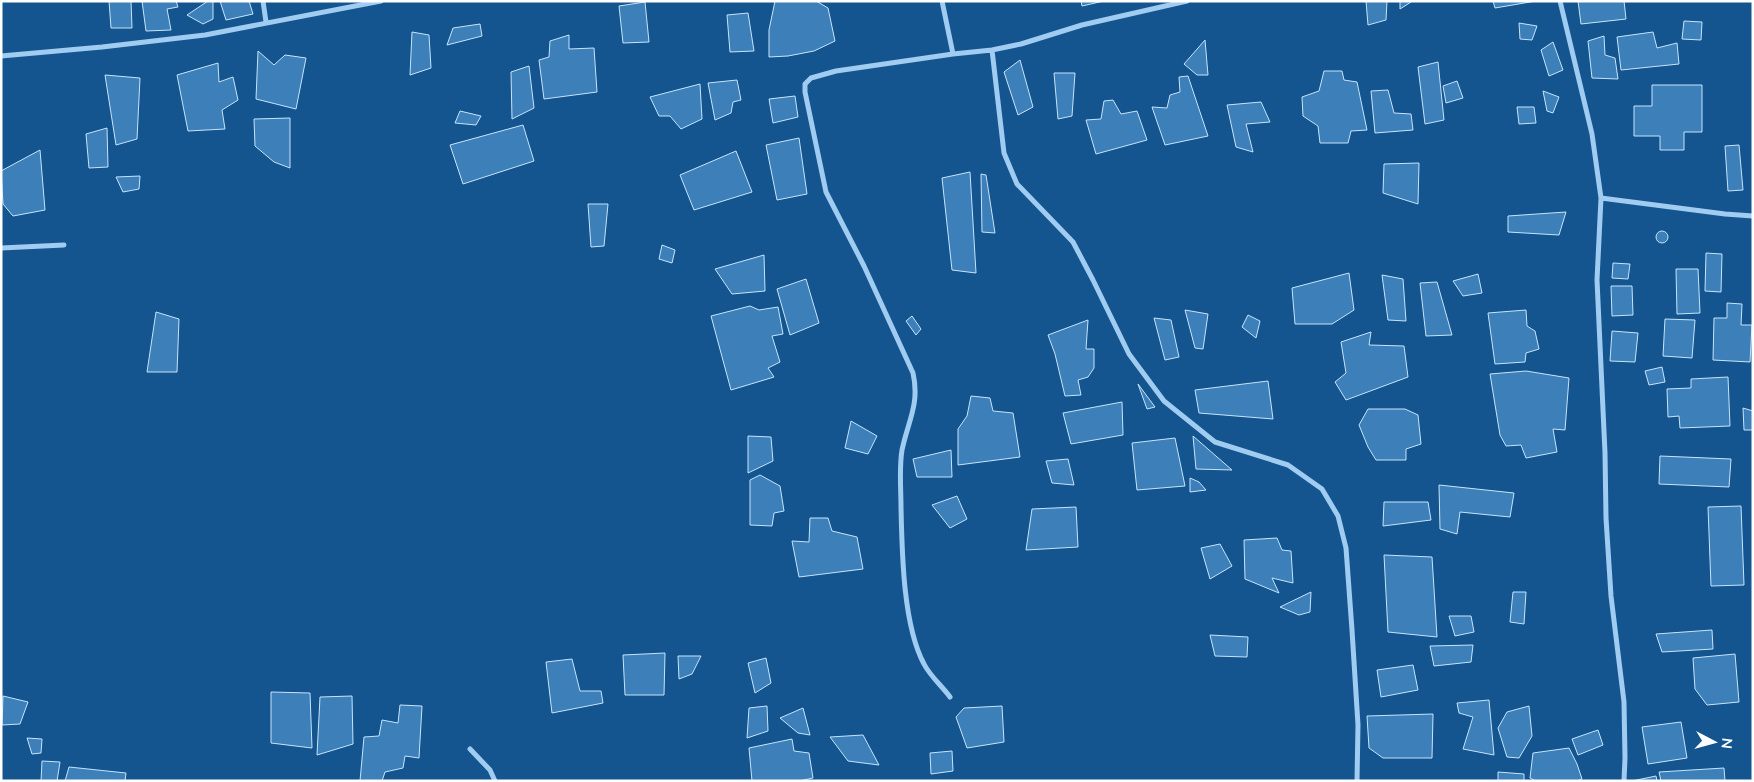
<svg xmlns="http://www.w3.org/2000/svg" width="1754" height="782" viewBox="0 0 1754 782" font-family="Lato,sans-serif">
  <rect width="100%" height="100%" fill="#14558f"/>
  <!-- building -->
  <path fill="#3d7fb8" stroke="#c6e4fc" d="M109,1H131L132,28H111Z
    M142,1H176L178,7L167,9L171,30L146,31Z
    M208,1H213V19L203,24L187,15Z
    M220,1H249L253,14L226,20Z
    M775,1H816L828,8L835,41L814,51L788,56L769,57V30Z
    M1081,1H1104L1082,6Z
    M1366,1H1387L1386,20L1368,25Z
    M1400,1H1411V2L1400,9Z
    M1493,1H1536L1495,8Z
    M1578,1H1624L1626,19L1581,24Z
    M645,2L649,42L623,43L619,6Z
    M748,13L754,51L730,52L727,15Z
    M1684,21L1702,22L1701,40L1682,39Z
    M1519,23L1537,26L1532,40L1520,39Z
    M480,24L482,36L447,45L453,28Z
    M412,32L429,35L431,68L410,75Z
    M1653,32L1657,48L1677,43L1679,64L1621,70L1617,37Z
    M569,35V49L594,48L597,92L544,99L539,60L549,57L550,41Z
    M1604,36L1605,55L1615,58L1618,79L1592,78L1588,41Z
    M1205,40L1208,75H1197L1184,64Z
    M1553,42L1563,70L1549,76L1541,50Z
    M258,51L274,65L285,55L306,58L296,109L256,99Z
    M1020,60L1033,107L1018,115L1004,72Z
    M1438,62L1444,120L1425,124L1418,67Z
    M218,63L219,82L233,77L238,100L222,110L225,129L188,131L177,75Z
    M529,66L534,108L512,119L511,72Z
    M1324,71H1342L1344,80L1357,82L1367,130L1351,131L1348,143H1320L1318,126L1303,116L1302,97L1319,91Z
    M1054,73H1075L1072,116L1058,119Z
    M105,75L140,78L137,139L116,145Z
    M1188,76L1208,136L1165,145L1152,107L1167,108L1170,95L1180,92L1179,77Z
    M737,80L741,100L733,102L731,113L715,120L708,83Z
    M1457,81L1463,98L1446,103L1443,86Z
    M700,84L702,119L681,129L670,116H659L650,97Z
    M1652,85H1702V132H1684V150H1660V136H1634V106H1652Z
    M1388,90L1394,113L1411,114L1413,130L1375,133L1371,91Z
    M1543,91L1559,97L1553,113L1547,111Z
    M795,96L798,117L773,123L769,99Z
    M1113,100L1121,114L1137,111L1147,140L1096,154L1086,120L1101,119L1104,101Z
    M1261,102L1270,122L1246,124L1253,152L1236,147L1227,105Z
    M1517,107H1534L1536,123L1519,124Z
    M460,111L481,116L476,125L455,123Z
    M290,118V168L274,162L255,146L254,119Z
    M523,125L534,161L463,184L450,145Z
    M107,128L108,167L89,168L86,134Z
    M799,138L807,194L777,200L766,145Z
    M1739,145L1743,190L1728,191L1725,146Z
    M40,150L45,210L13,216L3,204L1,171Z
    M736,151L752,192L694,210L680,175Z
    M1419,163L1418,204L1383,193L1384,164Z
    M970,172L976,273L952,270L942,178Z
    M981,174L986,175L995,233L982,232Z
    M140,176L139,189L123,192L116,177Z
    M588,204H608L604,246L591,247Z
    M1566,212L1559,235L1508,232V216Z
    M1656 237a6 6 0 1 1 12 0a6 6 0 1 1-12 0Z
    M662,245L675,250L672,263L659,259Z
    M1706,253L1722,254L1721,292L1705,291Z
    M764,255L765,291L732,294L715,269Z
    M1613,263L1630,264L1628,279L1612,278Z
    M1676,269H1698L1700,313L1677,314Z
    M1349,273L1354,310L1332,324H1295L1292,288Z
    M1478,274L1482,293L1463,296L1453,281Z
    M1382,275L1403,279L1406,321L1388,320Z
    M806,279L819,323L790,335L777,289Z
    M1437,282L1452,335L1426,336L1420,283Z
    M1611,286H1632L1633,315L1612,316Z
    M1727,303L1742,304L1741,325H1752L1750,362L1713,360L1714,318H1727Z
    M750,306L759,310L778,307L783,334L772,336L780,362L768,368L774,377L731,390L711,316Z
    M1185,310L1208,314L1203,349L1195,348Z
    M1526,310L1527,326L1535,331L1539,349L1526,353L1525,362L1495,364L1488,313Z
    M156,312L179,319L177,372H147Z
    M1248,315L1260,321L1256,338L1242,327Z
    M912,316L921,329L916,335L906,321Z
    M1154,318L1171,320L1179,357L1165,360Z
    M1665,319L1695,320L1692,358L1663,356Z
    M1088,320L1086,349H1094V368L1088,377L1078,380L1081,395L1065,396L1055,354L1048,335Z
    M1612,331L1638,333L1635,362L1610,361Z
    M1371,332L1369,345L1404,346L1408,377L1346,400L1335,382L1346,373L1341,342Z
    M1662,367L1665,382L1649,385L1645,371Z
    M1526,371L1569,378L1565,430L1553,429L1557,452L1526,458L1521,445L1506,446L1500,435L1490,374Z
    M1728,377L1730,426L1680,428L1679,416L1668,417L1667,389L1691,388V379Z
    M1268,381L1273,419L1199,413L1195,390Z
    M1138,384L1155,407L1147,409Z
    M971,396L990,398L993,411L1013,413L1020,457L958,465V429L967,416Z
    M1122,402L1123,435L1071,444L1063,413Z
    M1743,408L1753,411V430H1744Z
    M1368,409H1405L1418,415L1421,444L1406,449V460H1376L1368,447L1359,425Z
    M851,421L877,436L868,454L845,448Z
    M748,436L771,437L773,461L748,473Z
    M1193,436L1232,470L1196,469Z
    M1175,438L1185,486L1137,490L1132,443Z
    M951,450L952,477H917L913,459Z
    M1660,456L1731,459L1729,487L1659,484Z
    M1068,459L1074,485L1052,483L1046,461Z
    M760,475L780,486L784,511L774,513L772,526L750,525V480Z
    M1190,478L1199,482L1206,490L1190,492Z
    M1439,485L1514,493L1510,517L1460,512L1457,534L1440,529Z
    M957,496L967,519L950,528L932,505Z
    M1384,502H1428L1431,520L1383,526Z
    M1741,506L1744,585L1711,586L1708,507Z
    M1076,507L1078,547L1026,550L1032,509Z
    M810,518H828L832,531L857,537L863,569L799,577L792,541L809,542Z
    M1277,538L1282,550L1291,551L1293,583L1272,578L1279,593L1245,579L1244,540Z
    M1220,544L1232,566L1210,579L1201,548Z
    M1384,555L1432,557L1437,637L1388,632Z
    M1311,592L1310,612L1299,615L1280,607Z
    M1513,592H1526L1524,624L1510,622Z
    M1449,616H1471L1474,632L1455,636Z
    M1712,630L1713,649L1662,652L1656,634Z
    M1210,635L1248,637L1247,657L1215,656Z
    M1473,645L1471,662L1434,666L1430,646Z
    M665,653L664,695H625L623,655Z
    M1735,654L1739,702L1707,705L1695,689L1693,658Z
    M678,656H701L692,674L679,679Z
    M766,658L771,683L755,693L748,663Z
    M572,659L580,691H601L603,703L552,713L546,662Z
    M1413,665L1418,690L1381,697L1377,670Z
    M271,692L310,693L312,748L271,743Z
    M3,696L28,702L20,724L2,725Z
    M352,696L353,744L317,755L320,697Z
    M1489,700L1494,755L1463,749L1473,717L1459,713L1457,703Z
    M400,705L422,706L419,758L405,756L403,768L385,772L382,781H360L364,737L379,736L382,720L398,723Z
    M767,706L768,731L747,738L749,708Z
    M1002,706L1004,742L967,748L956,717L964,708Z
    M1529,706L1532,736L1519,758L1507,757L1498,728L1507,712Z
    M803,708L810,735L798,733L780,718Z
    M1433,714L1432,758H1383L1369,748L1367,716Z
    M1681,722L1687,758L1648,764L1642,727Z
    M1598,730L1603,745L1578,755L1572,739Z
    M863,735L879,765L848,761L830,737Z
    M27,738L42,739L41,753L32,754Z
    M792,739L794,751L809,753L813,778L799,781H752L749,748Z
    M1569,748L1577,764L1582,779L1577,781H1536L1530,778L1533,753Z
    M952,751L953,771L931,774L930,753Z
    M42,761L60,762L57,781H41Z
    M69,767L126,773L125,781H65Z
    M1724,768L1725,781H1661L1659,772Z
    M1498,772L1524,774V781H1498Z
    M1656,776L1657,781H1632Z"/>
  <g fill="none" stroke-linecap="round" stroke-linejoin="round">
    <!-- minor -->
    <path stroke="#a0ccf1" stroke-width="5" d="M263,1L266,22
      M942,1L953,54L992,50L1021,44L1082,25L1187,1
      M1560,1L1592,134L1601,198L1725,214L1753,216
      M992,50L1004,153L1017,184L1073,242L1093,280L1129,354L1164,401L1215,442L1288,465L1322,489L1338,516L1346,548L1352,630L1358,725L1357,781
      M1,56L102,47L205,35L381,1
      M1601,198L1597,280L1605,453L1606,518L1611,596L1624,702L1625,758L1624,781
      M1,248L64,245
      M950,697C942,686 930,676 924,664C903,625 902,552 901,507C901,489 899,468 902,450C908,421 920,404 913,373L864,266L826,192L805,92V84L811,78L836,71L953,54
      M470,749L490,770L495,781"/>
  </g>
  <!-- border -->
  <rect width="1754" height="782" fill="none" stroke="#ffffff" stroke-width="5"/>
  <!-- north arrow -->
  <g transform="translate(1714 742) rotate(96)" stroke="#14558f" stroke-width="4" paint-order="stroke">
  <path d="M0-4L9 19L0 12L-9 19Z" fill="#ffffff"/>
  <text y="-8" font-size="14" font-weight="bold" text-anchor="middle" fill="#ffffff">N</text>
  </g>
</svg>
